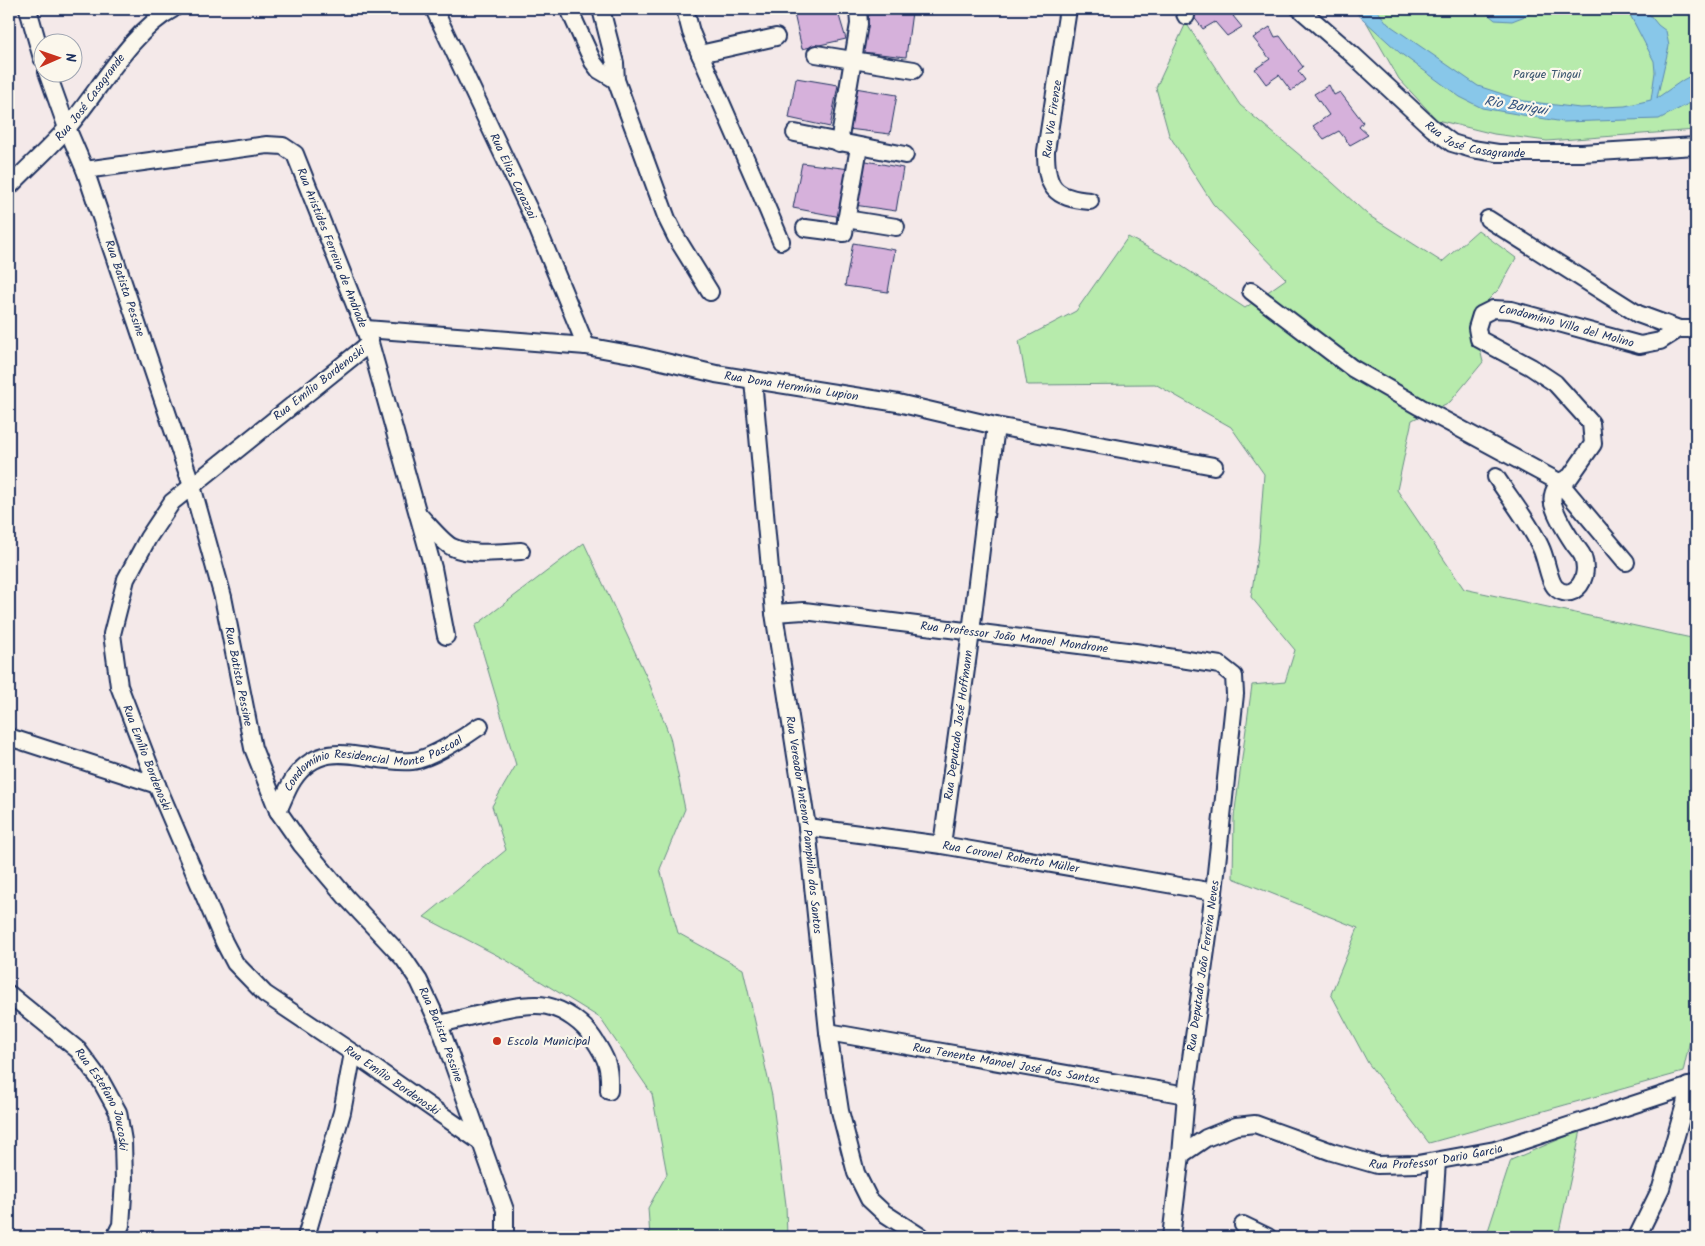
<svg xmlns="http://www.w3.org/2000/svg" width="1705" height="1246" viewBox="0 0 1705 1246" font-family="Kalam,sans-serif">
  <rect width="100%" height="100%" fill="#f4e9e9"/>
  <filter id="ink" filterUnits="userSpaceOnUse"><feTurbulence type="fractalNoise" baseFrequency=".02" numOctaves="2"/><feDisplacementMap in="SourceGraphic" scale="10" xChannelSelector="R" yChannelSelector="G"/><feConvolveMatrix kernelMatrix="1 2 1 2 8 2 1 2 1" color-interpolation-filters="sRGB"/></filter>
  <g filter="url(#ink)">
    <!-- green -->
    <path fill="#b7ebac" stroke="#698d85" d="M1359,9H1696V130L1547,141L1494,134L1437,120L1399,79Z
      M1186,23L1240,105L1333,183L1368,215L1442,262L1478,230L1516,258L1499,289L1472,316L1483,362L1450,402L1412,420L1397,490L1464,589L1696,639V1013L1683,1072L1429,1143L1368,1063L1331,994L1358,928L1233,878L1234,817L1252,685L1285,682L1295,650L1251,597L1259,543L1264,474L1231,427L1155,384L1027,385L1019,341L1076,311L1128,237L1177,263L1245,308L1286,279L1213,204L1169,135L1156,88Z
      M584,543L648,680L670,737L685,809L660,869L678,933L743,969L772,1096L786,1205L787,1237H650L648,1208L667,1174L652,1094L600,1018L506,960L424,917L506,850L492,806L516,765L475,626Z
      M1581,1130L1558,1237H1486L1511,1160Z"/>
    <!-- water -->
    <path fill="#88c7e9" stroke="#5c8ab1" d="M1352,9H1376L1388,24L1478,86L1524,101L1580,108L1625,106L1651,100L1655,72L1654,61L1627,9H1645L1658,25L1666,31L1669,46L1657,98L1683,80L1696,73V100L1659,119L1563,122L1482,108L1460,97L1400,53Z
      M1482,9H1531L1530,14L1512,21L1495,20Z"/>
    <!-- building -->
    <path fill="#d6b1db" stroke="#1b2f5e" d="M793,9H837L846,39L802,49Z
      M870,9H891L912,12L906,57L862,52Z
      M1203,9H1235L1238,13L1233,16L1242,27L1227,36L1215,22L1203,29L1193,16Z
      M1270,27L1275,37L1280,36L1303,67L1298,71L1305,80L1291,91L1279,75L1266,84L1255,69L1270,59L1253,38Z
      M796,78L838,85L830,127L789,118Z
      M1329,85L1334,95L1340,92L1363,122L1359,127L1368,135L1350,145L1339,131L1324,139L1313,126L1329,115L1314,94Z
      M855,88L897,95L890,134L848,129Z
      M861,160L903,168L896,211L854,205Z
      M802,163L850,169L841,217L793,208Z
      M853,243L895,250L888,292L845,286Z"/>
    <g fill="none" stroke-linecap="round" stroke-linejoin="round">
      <defs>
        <g id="minor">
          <path d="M28,9L42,58"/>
          <path id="s1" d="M434,9L534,220L586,346"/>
          <path d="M569,9L593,62L599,70L616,80"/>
          <path d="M601,9L615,63L616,80L667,219L676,237L710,292"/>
          <path d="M685,9L691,32L700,54L758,187L781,241"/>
          <path d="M1068,9L1046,151C1046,187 1053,198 1090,201"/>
          <path d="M1183,9L1186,16"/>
          <path id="s2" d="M1300,9L1353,55L1432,128L1452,143L1472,149L1498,153H1582L1696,146"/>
          <path d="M700,54L776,37"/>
          <path d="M816,54L914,70"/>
          <path id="s3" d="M47,72L67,128L85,170L192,486L223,597L253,748L278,811L301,844L346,897L404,959L419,981L439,1024L505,1210V1237"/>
          <path d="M795,133L905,155"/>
          <path d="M839,143L859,24L858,9"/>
          <path id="s4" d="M85,170L267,145L283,146L295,154L370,343L433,568L446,636"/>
          <path id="s5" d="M9,187C28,167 50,148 68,127C99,91 131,31 173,9"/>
          <path d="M846,219L896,227"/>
          <path d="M1488,219L1638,314L1679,329H1696"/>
          <path d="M805,228L844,233L859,147"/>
          <path id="s6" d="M1251,291L1352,368L1420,407L1559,482L1570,477L1593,444L1591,423L1555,383L1531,367L1479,339L1477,328L1481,315L1493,309L1511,310L1640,345L1660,341L1679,329"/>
          <path id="s7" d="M366,329L586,346L636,355L716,374L898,403L996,426L1214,466"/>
          <path id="s8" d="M370,343L172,502L148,538L126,579L112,634L119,686L157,785L224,942L235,963L265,994L353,1053L482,1143"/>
          <path id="s9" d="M753,380L774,613L807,827L828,1032L840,1111L856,1173L869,1199L884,1213L921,1237"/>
          <path d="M1496,477C1511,500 1530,523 1541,548C1546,558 1549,582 1556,588C1560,592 1567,594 1573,591C1585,584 1587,569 1583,557C1581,552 1577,548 1574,544C1566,532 1557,518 1553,504C1551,495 1555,489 1559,482L1626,562"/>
          <path d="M418,514C426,522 443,543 452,547C470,556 501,552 521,551"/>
          <path id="s10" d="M774,613L804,611L1135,652L1220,665L1234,676L1235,694L1214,892L1186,1095L1181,1155L1171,1237"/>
          <path d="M9,737L157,785"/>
          <path id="s11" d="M278,811C283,801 287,789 293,780C324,733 369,765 412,761C430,759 465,737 480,726"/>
          <path id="s12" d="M807,827L942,845L1214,892"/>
          <path id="s13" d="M942,845L971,632L996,426"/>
          <path id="s14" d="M9,994L78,1050L101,1081L118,1112L123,1141L124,1181L121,1225L115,1237"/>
          <path d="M439,1024C467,1018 520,1001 547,1006C565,1010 583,1023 593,1038C607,1059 610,1066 609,1091"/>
          <path id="s15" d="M828,1032L1186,1095"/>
          <path id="s16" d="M1181,1155L1206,1138L1236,1126L1255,1124L1332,1152L1377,1165L1418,1164L1495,1150L1696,1084"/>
          <path d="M1243,1225L1268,1237"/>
          <path d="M1432,1236L1437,1161"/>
          <path d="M306,1237L342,1112L353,1053"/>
          <path d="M1637,1237L1661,1188L1685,1104L1688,1086"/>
        </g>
      </defs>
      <!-- minor casing -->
      <use href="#minor" stroke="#1b2f5e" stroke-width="20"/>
      <!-- minor -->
      <use href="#minor" stroke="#fbf7ec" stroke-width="16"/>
    </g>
  </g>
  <!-- markers -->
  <circle fill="#c8321e" stroke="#fbf7ec" stroke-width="2" cx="497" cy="1041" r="5"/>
  <g text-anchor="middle" stroke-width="4.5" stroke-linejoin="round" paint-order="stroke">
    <!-- park labels -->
    <g font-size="12" fill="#3a556e" stroke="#fbf7ec">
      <text x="1547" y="78">Parque Tingui</text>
    </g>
    <!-- street labels -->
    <g font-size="12" fill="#1b2f5e" stroke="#fbf7ec">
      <text dy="4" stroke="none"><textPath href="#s5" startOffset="121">Rua José Casagrande</textPath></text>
      <text transform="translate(1052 119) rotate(-82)" y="4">Rua Via Firenze</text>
      <text dy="4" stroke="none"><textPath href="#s2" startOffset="224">Rua José Casagrande</textPath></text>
      <text dy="4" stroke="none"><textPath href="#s1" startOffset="185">Rua Elias Carazzai</textPath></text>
      <text dy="4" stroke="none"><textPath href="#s4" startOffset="315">Rua Aristides Ferreira de Andrade</textPath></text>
      <text dy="4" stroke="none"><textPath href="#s3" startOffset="230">Rua Batista Pessine</textPath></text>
      <text dy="4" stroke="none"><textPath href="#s6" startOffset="692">Condomínio Villa del Molino</textPath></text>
      <text transform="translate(319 383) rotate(-38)" y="4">Rua Emílio Bordenoski</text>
      <text dy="4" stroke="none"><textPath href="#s7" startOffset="430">Rua Dona Hermínia Lupion</textPath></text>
      <text dy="4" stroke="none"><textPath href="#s10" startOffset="242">Rua Professor João Manoel Mondrone</textPath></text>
      <text dy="4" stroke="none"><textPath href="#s3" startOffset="635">Rua Batista Pessine</textPath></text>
      <text dy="4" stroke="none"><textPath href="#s13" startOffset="121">Rua Deputado José Hoffmann</textPath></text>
      <text dy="4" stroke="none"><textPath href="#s8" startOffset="530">Rua Emílio Bordenoski</textPath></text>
      <text dy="4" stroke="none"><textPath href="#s11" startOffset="120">Condomínio Residencial Monte Pascoal</textPath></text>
      <text dy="4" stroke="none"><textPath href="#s9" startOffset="448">Rua Vereador Antenor Pamphilo dos Santos</textPath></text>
      <text dy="4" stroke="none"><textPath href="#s12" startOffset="206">Rua Coronel Roberto Müller</textPath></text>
      <text transform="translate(1203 966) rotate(-82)" y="4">Rua Deputado João Ferreira Neves</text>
      <text dy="4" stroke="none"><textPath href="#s3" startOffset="1055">Rua Batista Pessine</textPath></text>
      <text dy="4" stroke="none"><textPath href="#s15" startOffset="181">Rua Tenente Manoel José dos Santos</textPath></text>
      <text dy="4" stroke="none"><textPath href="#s8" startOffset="950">Rua Emílio Bordenoski</textPath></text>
      <text dy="4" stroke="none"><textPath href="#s14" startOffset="145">Rua Estefano Joucoski</textPath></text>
      <text dy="4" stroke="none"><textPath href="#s16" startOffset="270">Rua Professor Dario Garcia</textPath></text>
    </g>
    <!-- poi labels -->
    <g font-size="12" fill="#1b2f5e" stroke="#fbf7ec" text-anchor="start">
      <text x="507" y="1045">Escola Municipal</text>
    </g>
    <!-- water labels -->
    <g font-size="14" font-style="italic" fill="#365581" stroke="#fbf7ec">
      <text transform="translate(1516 105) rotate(9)" y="5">Rio Barigui</text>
    </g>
  </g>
  <!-- margin -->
  <rect width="1705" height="1246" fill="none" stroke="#fbf7ec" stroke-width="30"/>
  <rect x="15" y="15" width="1675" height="1216" fill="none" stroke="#1b2f5e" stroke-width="2" filter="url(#ink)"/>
  <!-- north arrow -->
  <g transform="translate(58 58) rotate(88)"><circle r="24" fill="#fbf7ec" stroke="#a1a7b3"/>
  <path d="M0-4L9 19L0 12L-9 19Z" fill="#c8321e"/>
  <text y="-8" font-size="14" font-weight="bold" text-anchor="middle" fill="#1b2f5e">N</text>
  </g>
</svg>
